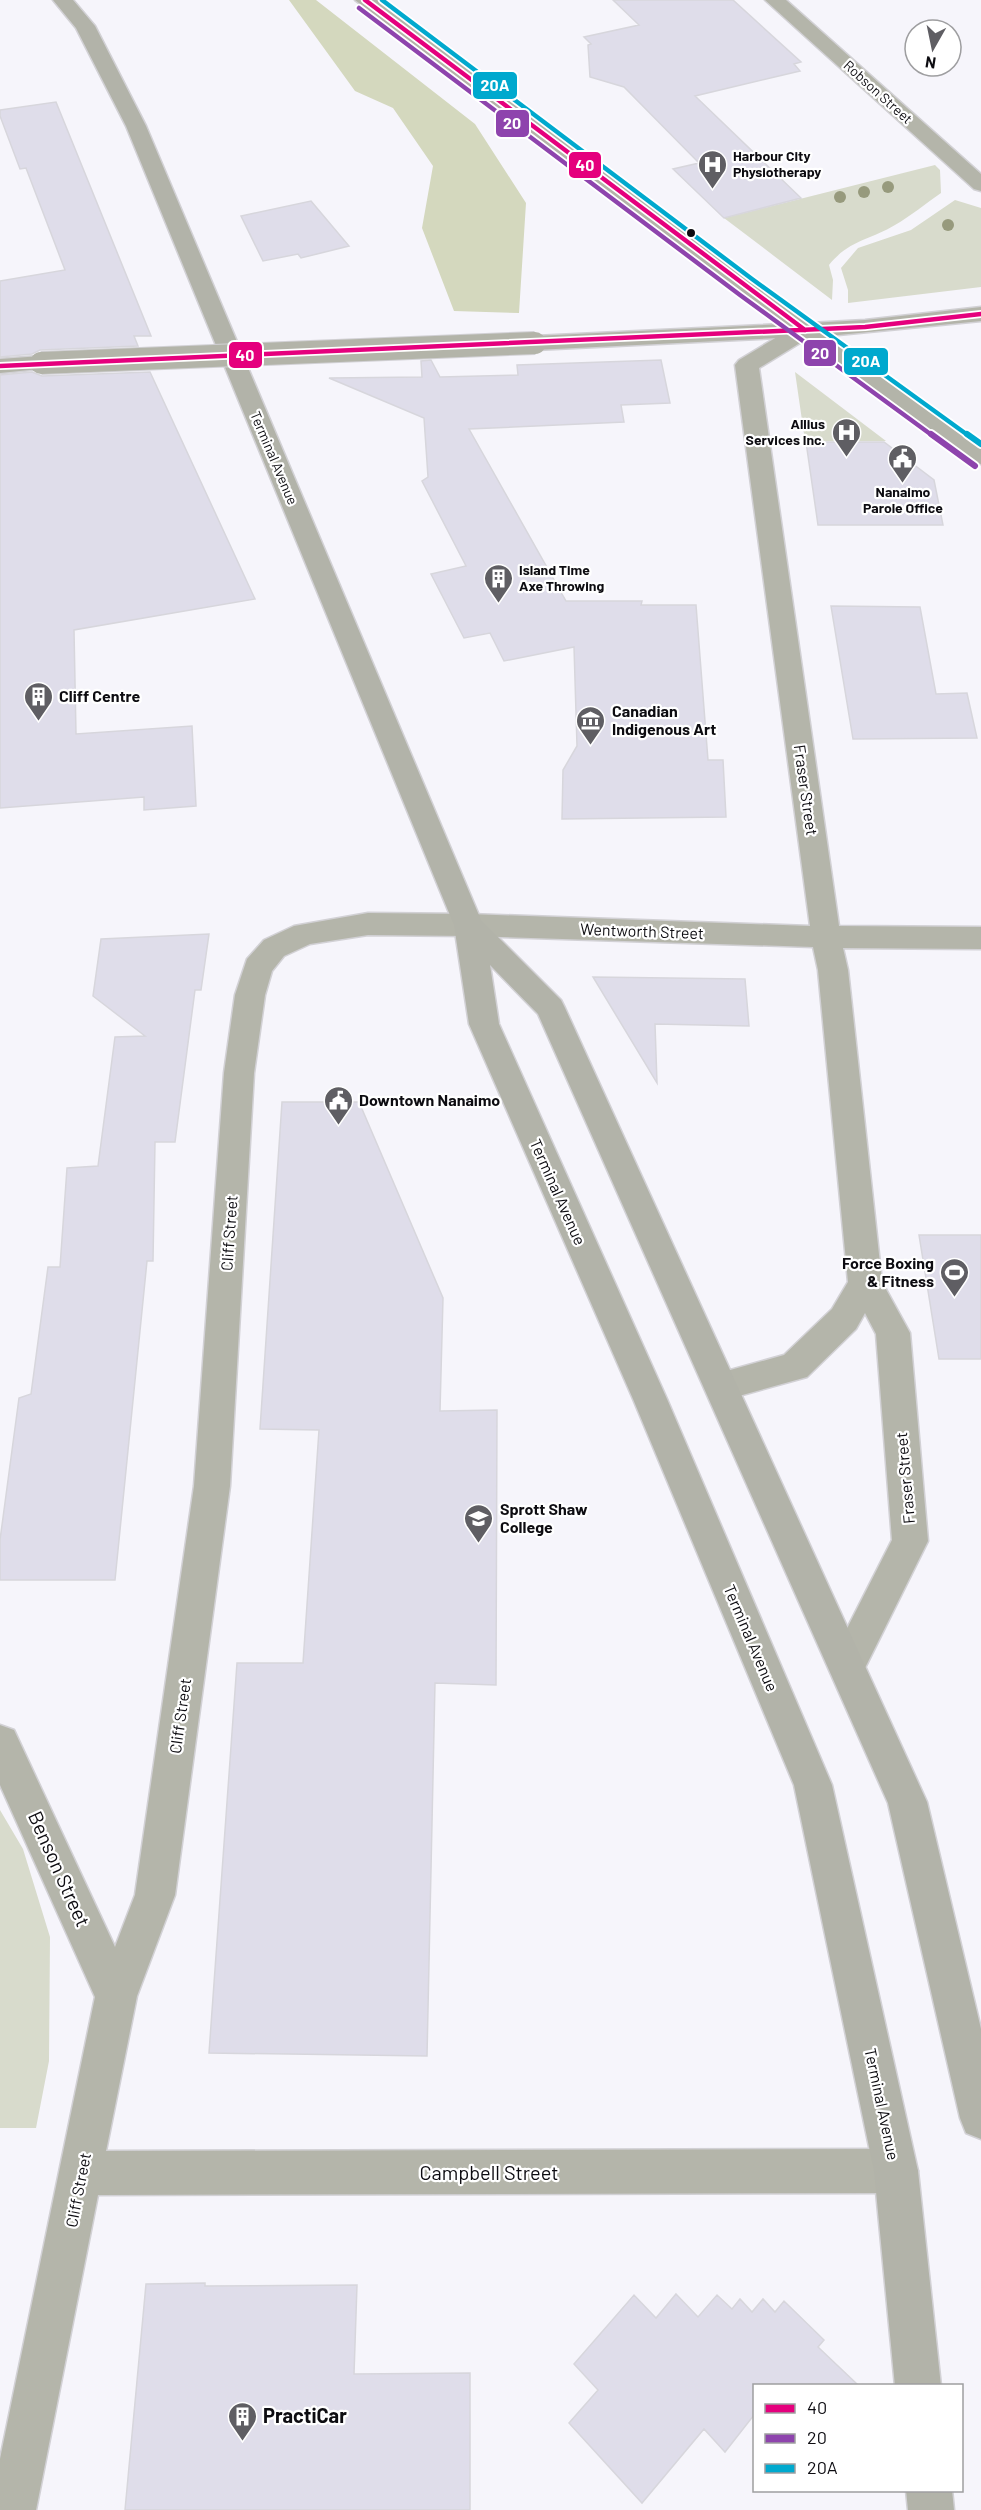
<svg xmlns="http://www.w3.org/2000/svg" width="981" height="2510" viewBox="0 0 981 2510" font-family="Barlow,sans-serif">
  <rect width="100%" height="100%" fill="#f6f5fb"/>
  <!-- green -->
  <path fill="#d8dbcc" d="M935,165L940,170L941,193C926,203 911,216 895,225C870,240 849,240 829,265L833,280L832,300L724,218Z
    M955,200L981,208V287L848,303V290L841,268L858,248L911,230Z
    M795,372L886,441H805Z
    M0,1810L23,1849L50,1937L49,2061L36,2128H0Z"/>
  <!-- forest -->
  <path fill="#d4d8be" d="M289,0H316L475,124L526,203L519,313L454,311L422,228L433,166L393,108L355,91Z"/>
  <!-- building -->
  <path fill="#dfddea" stroke="#d7d6dc" stroke-width="1.5" d="M613,0H733L801,62L794,64L800,71L695,96L801,198L724,218L673,169L699,163L624,87L590,77L588,45L591,44L584,37L639,25Z
    M56,102L151,336H134L138,346L40,350L32,354L0,357V281L65,270L26,168L20,169L0,116V110Z
    M311,201L349,246L301,258L298,254L263,261L241,216Z
    M431,360L440,377L518,375L517,365L661,360L670,403L621,405L624,422L469,429L566,601H642L641,605H696L708,760H723L726,817L562,819L563,770L577,746L574,647L504,661L490,633L464,638L431,574L466,566L422,481L428,477L424,418L329,378L422,377L421,361Z
    M32,372L42,376L150,372L255,599L74,630L76,734L192,726L196,806L144,810V797L0,808V375Z
    M806,442H884L934,480L943,525H818Z
    M831,606L920,607L936,694L967,693L977,738L853,739Z
    M209,934L201,990H195L175,1142H155L153,1261H147L115,1580H0V1540L19,1398L31,1394L48,1267H60L67,1168L98,1166L115,1037L145,1036L93,996L101,939Z
    M593,977L745,979L749,1026L655,1024L657,1083Z
    M282,1102H359L443,1298L440,1411L497,1410L496,1685L435,1683L427,2056L209,2053L237,1663H303L319,1430L260,1429Z
    M919,1235H981V1359H939Z
    M205,2283V2286L357,2285L354,2374L470,2373V2510H125L146,2284Z
    M676,2294L698,2317L717,2295L732,2309L740,2299L752,2312L763,2299L775,2312L784,2301L824,2340L818,2347L858,2385H754V2415L725,2452L704,2429L642,2503L569,2423L598,2390L574,2364L634,2295L656,2318Z"/>
  <g fill="none" stroke-linecap="round" stroke-linejoin="round">
    <defs>
      <path id="street" d="M765,0H786L981,174V191L974,189Z
        M805,323L813,325L816,330L813,335L759,368L839,926L981,927V949L843,948L848,970L882,1282L910,1333L928,1541L860,1678L847,1683L834,1678L828,1666L892,1540L876,1334L865,1313L856,1329L807,1377L721,1401L709,1396L704,1386L709,1376L784,1355L832,1309L848,1282L818,970L813,947L469,936L368,935L310,944L284,956L272,971L265,995L254,1073L230,1486L175,1895L137,1996L106,2151L896,2149L911,2156L918,2171L911,2186L896,2193L98,2195L36,2510H0V2459L95,1997L0,1785V1725L14,1730L115,1947L135,1895L194,1486L224,1073L235,995L247,959L264,940L294,926L368,913L469,914L810,926L735,365L739,360L797,325Z"/>
      <path id="secondary" d="M355,0H377L810,323L865,320L981,307V321L828,336L981,446V464L972,462L800,337L535,350L527,348L524,343L527,338L535,336L783,324Z
        M41,356L49,358L53,363L49,368L0,373V359Z"/>
      <path id="highway" d="M53,0H73L95,26L146,126L481,920L561,1000L565,1008L927,1802L981,2029V2139L966,2133L960,2118L888,1803L538,1014L490,965L499,1024L667,1399L832,1785L918,2171L941,2386H895L874,2171L794,1785L633,1399L469,1024L454,925L126,126L76,28Z
        M906,2490H952L954,2510H908Z"/>
    </defs>
    <!-- street casing -->
    <use href="#street" stroke="#d2d1d5" stroke-width="3"/>
    <!-- secondary casing -->
    <use href="#secondary" stroke="#d2d1d5" stroke-width="3"/>
    <!-- highway casing -->
    <use href="#highway" stroke="#d2d1d5" stroke-width="3"/>
    <!-- street -->
    <use href="#street" fill="#b4b5aa" fill-rule="evenodd"/>
    <!-- secondary -->
    <use href="#secondary" fill="#b3b4a9" fill-rule="evenodd"/>
    <!-- highway -->
    <use href="#highway" fill="#b2b3a9" fill-rule="evenodd"/>
    <defs>
      <path id="secondary-bridge" d="M41,363L535,343"/>
    </defs>
    <!-- secondary-bridge casing -->
    <use href="#secondary-bridge" stroke="#d2d1d5" stroke-width="24" stroke-linecap="butt"/>
    <!-- secondary-bridge -->
    <use href="#secondary-bridge" stroke="#b3b4a9" stroke-width="22"/>
    <defs>
      <path id="bus-1" d="M365,0L805,330
        M0,366L865,327L981,314"/>
      <path id="bus-2-far1" d="M359,8L740,295L933,436"/>
      <path id="bus-2" d="M931,434L975,466"/>
      <path id="bus-3-far1" d="M382,0L752,279L969,436"/>
      <path id="bus-3" d="M967,434L981,444"/>
    </defs>
    <!-- bus-1 casing -->
    <use href="#bus-1" stroke="#fff" stroke-width="8"/>
    <!-- bus-2-far1 casing -->
    <use href="#bus-2-far1" stroke="#fff" stroke-width="8"/>
    <!-- bus-2 casing -->
    <use href="#bus-2" stroke="#fff" stroke-width="10"/>
    <!-- bus-3-far1 casing -->
    <use href="#bus-3-far1" stroke="#fff" stroke-width="8"/>
    <!-- bus-3 casing -->
    <use href="#bus-3" stroke="#fff" stroke-width="10"/>
    <!-- bus-1 -->
    <use href="#bus-1" stroke="#e5007d" stroke-width="4.5"/>
    <!-- bus-2-far1 -->
    <use href="#bus-2-far1" stroke="#8e44ad" stroke-width="4.5"/>
    <!-- bus-2 -->
    <use href="#bus-2" stroke="#8e44ad" stroke-width="6"/>
    <!-- bus-3-far1 -->
    <use href="#bus-3-far1" stroke="#00a9ce" stroke-width="4.5"/>
    <!-- bus-3 -->
    <use href="#bus-3" stroke="#00a9ce" stroke-width="6"/>
  </g>
  <!-- trees -->
  <g fill="#979a7d">
    <circle cx="888" cy="187" r="6"/>
    <circle cx="864" cy="192" r="6"/>
    <circle cx="840" cy="197" r="6"/>
    <circle cx="948" cy="225" r="6"/>
  </g>
  <!-- icons -->
  <defs>
    <symbol id="hospital-pin" viewBox="-11 -11 22 30"><path d="M0 17L-7.5 6A9.5 9.5 0 1 1 7.5 6Z" fill="#5f5e63" stroke="#fff"/><path d="M-5-5h3v3.5h4V-5h3V5h-3V1.5h-4V5h-3Z" fill="#fff"/></symbol>
    <symbol id="civic-pin" viewBox="-11 -11 22 30"><path d="M0 17L-7.5 6A9.5 9.5 0 1 1 7.5 6Z" fill="#5f5e63" stroke="#fff"/><path d="M-.6-6.5H3V-4.5H.6V-3L4-1V1h2V6H-6V1h2V-1L-.6-3ZM-1.2 2.5V6h2.4V2.5Z" fill="#fff"/></symbol>
    <symbol id="building-pin" viewBox="-11 -11 22 30"><path d="M0 17L-7.5 6A9.5 9.5 0 1 1 7.5 6Z" fill="#5f5e63" stroke="#fff"/><path d="M-4-6H4V6H1V3H-1V6H-4ZM-2.5-4.3h1.7v1.8h-1.7ZM.8-4.3h1.7v1.8H.8ZM-2.5-1h1.7V.8h-1.7ZM.8-1h1.7V.8H.8Z" fill="#fff"/></symbol>
    <symbol id="museum-pin" viewBox="-11 -11 22 30"><path d="M0 17L-7.5 6A9.5 9.5 0 1 1 7.5 6Z" fill="#5f5e63" stroke="#fff"/><path d="M0-6L6-3V-2H-6V-3ZM-5-1h2V3h-2ZM-1-1h2V3h-2ZM3-1h2V3H3ZM-6 4H6V6H-6Z" fill="#fff"/></symbol>
    <symbol id="stadium-pin" viewBox="-11 -11 22 30"><path d="M0 17L-7.5 6A9.5 9.5 0 1 1 7.5 6Z" fill="#5f5e63" stroke="#fff"/><path d="M0-5a6.5 5 0 1 0 0 10a6.5 5 0 1 0 0-10ZM-3.5-1.8h7v3.6h-7Z" fill="#fff"/></symbol>
    <symbol id="university-pin" viewBox="-11 -11 22 30"><path d="M0 17L-7.5 6A9.5 9.5 0 1 1 7.5 6Z" fill="#5f5e63" stroke="#fff"/><path d="M0-5L7-2L0 1L-7-2ZM-4 1L0 2.5L4 1V4Q0 6-4 4Z" fill="#fff"/></symbol>
  </defs>
  <g fill-rule="evenodd">
    <use href="#hospital-pin" x="696" y="148" width="33" height="45"/>
    <use href="#hospital-pin" x="830" y="416" width="33" height="45"/>
    <use href="#civic-pin" x="886" y="442" width="33" height="45"/>
    <use href="#building-pin" x="482" y="562" width="33" height="45"/>
    <use href="#building-pin" x="22" y="680" width="33" height="45"/>
    <use href="#museum-pin" x="574" y="704" width="33" height="45"/>
    <use href="#civic-pin" x="322" y="1084" width="33" height="45"/>
    <use href="#stadium-pin" x="938" y="1256" width="33" height="45"/>
    <use href="#university-pin" x="462" y="1502" width="33" height="45"/>
    <use href="#building-pin" x="226" y="2400" width="33" height="45"/>
  </g>
  <!-- markers -->
  <circle fill="#0d0c11" stroke="#fff" stroke-width="2" cx="691" cy="233" r="5"/>
  <g text-anchor="middle" stroke-width="4.5" stroke-linejoin="round" paint-order="stroke">
    <!-- far-street labels -->
    <g font-size="14" fill="#0d0c11" stroke="#fff">
      <text transform="translate(878 92) rotate(42)" y="5">Robson Street</text>
      <text transform="translate(274 458) rotate(67)" y="5">Terminal Avenue</text>
    </g>
    <!-- far-poi labels -->
    <g font-size="14" font-weight="bold" fill="#0d0c11" stroke="#fff" text-anchor="start">
      <text x="733" y="161">Harbour City<tspan x="733" dy="16">Physiotherapy</tspan></text>
      <text x="825" y="429" text-anchor="end">Allius<tspan x="825" dy="16">Services Inc.</tspan></text>
      <text x="903" y="497" text-anchor="middle">Nanaimo<tspan x="903" dy="16">Parole Office</tspan></text>
      <text x="519" y="575">Island Time<tspan x="519" dy="16">Axe Throwing</tspan></text>
    </g>
    <!-- poi labels -->
    <g font-size="16" font-weight="bold" fill="#0d0c11" stroke="#fff" text-anchor="start">
      <text x="59" y="702">Cliff Centre</text>
      <text x="612" y="717">Canadian<tspan x="612" dy="18">Indigenous Art</tspan></text>
      <text x="359" y="1106">Downtown Nanaimo</text>
      <text x="934" y="1269" text-anchor="end">Force Boxing<tspan x="934" dy="18">&amp; Fitness</tspan></text>
      <text x="500" y="1515">Sprott Shaw<tspan x="500" dy="18">College</tspan></text>
    </g>
    <!-- street labels -->
    <g font-size="16" fill="#0d0c11" stroke="#fff">
      <text transform="translate(806 790) rotate(82)" y="6">Fraser Street</text>
      <text transform="translate(642 931) rotate(2)" y="6">Wentworth Street</text>
      <text transform="translate(558 1192) rotate(66)" y="6">Terminal Avenue</text>
      <text transform="translate(229 1233) rotate(-86)" y="6">Cliff Street</text>
      <text transform="translate(905 1478) rotate(-95)" y="6">Fraser Street</text>
      <text transform="translate(751 1638) rotate(67)" y="6">Terminal Avenue</text>
      <text transform="translate(180 1716) rotate(-82)" y="6">Cliff Street</text>
      <text transform="translate(882 2104) rotate(78)" y="6">Terminal Avenue</text>
      <text transform="translate(78 2190) rotate(-79)" y="6">Cliff Street</text>
    </g>
    <!-- near-street labels -->
    <g font-size="20" fill="#0d0c11" stroke="#fff">
      <text transform="translate(59 1869) rotate(66)" y="7">Benson Street</text>
      <text x="489" y="2180">Campbell Street</text>
    </g>
    <!-- near-poi labels -->
    <g font-size="20" font-weight="bold" fill="#0d0c11" stroke="#fff" text-anchor="start">
      <text x="263" y="2423">PractiCar</text>
    </g>
  </g>
  <g stroke="#fff" stroke-width="2">
    <rect x="472" y="71" width="46" height="29" rx="6" fill="#00a9ce"/>
    <rect x="495" y="109" width="35" height="29" rx="6" fill="#8e44ad"/>
    <rect x="568" y="151" width="34" height="28" rx="6" fill="#e5007d"/>
    <rect x="803" y="339" width="34" height="28" rx="6" fill="#8e44ad"/>
    <rect x="228" y="341" width="35" height="28" rx="6" fill="#e5007d"/>
    <rect x="843" y="347" width="46" height="29" rx="6" fill="#00a9ce"/>
  </g>
  <g font-size="16" text-anchor="middle" font-weight="bold" fill="#fff">
    <text x="495" y="91">20A</text>
    <text x="512" y="129">20</text>
    <text x="585" y="171">40</text>
    <text x="820" y="359">20</text>
    <text x="245" y="361">40</text>
    <text x="866" y="367">20A</text>
  </g>
  <!-- legend -->
  <rect x="753" y="2384" width="210" height="108" fill="#ffffff" stroke="#9e9ea0" stroke-width="1.5"/>
  <rect x="765" y="2404" width="30" height="9" fill="#e5007d" stroke="#9e9ea0" stroke-width="1.5"/>
  <text x="807" y="2414" font-size="18" fill="#0d0c11">40</text>
  <rect x="765" y="2434" width="30" height="9" fill="#8e44ad" stroke="#9e9ea0" stroke-width="1.5"/>
  <text x="807" y="2444" font-size="18" fill="#0d0c11">20</text>
  <rect x="765" y="2464" width="30" height="9" fill="#00a9ce" stroke="#9e9ea0" stroke-width="1.5"/>
  <text x="807" y="2474" font-size="18" fill="#0d0c11">20A</text>
  <!-- north arrow -->
  <g transform="translate(933 48) rotate(189)"><circle r="28" fill="#ffffff" stroke="#9e9ea0" stroke-width="1.5"/>
  <path d="M0-4.5L10 22L0 15L-10 22Z" fill="#5f5e63"/>
  <text y="-9" font-size="16" font-weight="bold" text-anchor="middle" fill="#0d0c11">N</text>
  </g>
</svg>
